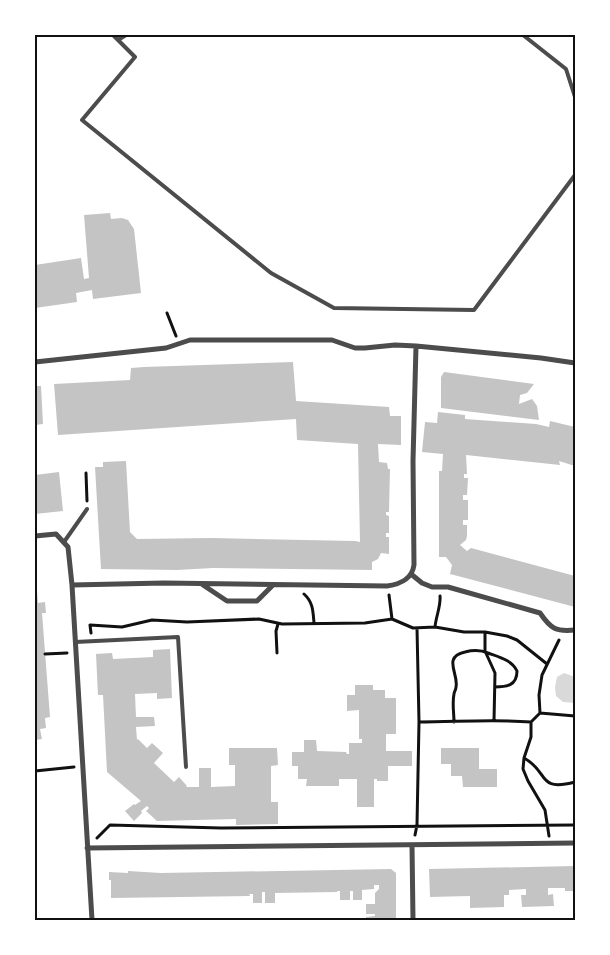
<svg xmlns="http://www.w3.org/2000/svg" width="610" height="955" viewBox="0 0 610 955" font-family="Jost,sans-serif">
  <rect width="100%" height="100%" fill="#fff"/>
  <!-- water -->
  <path fill="#d9d9d9" d="M564,673L575,677V703L563,702L556,696L555,687L557,677Z"/>
  <!-- building -->
  <path fill="#c4c4c4" d="M110,213L111,219L122,218L128,220L134,229L141,293L93,299L92,290L76,293L77,302L35,308V265L81,258L84,279L89,278L84,215Z
    M293,362L296,401L389,407L390,416H401V445L378,444L379,462L387,463L388,469H390L389,512H386V515L389,516V533H386V537H389V554L381,553L378,559L372,562V570L213,568L177,570L101,569L95,467H103V462L126,461L130,532L137,539L212,538L355,541L360,542L358,444L297,440L296,419L58,435L54,384L130,380L131,368L144,367Z
    M444,372L534,384L527,393L520,395L519,404L532,399L537,406L539,420L441,408V377Z
    M35,386H41L43,424L35,425Z
    M438,412L465,415V419L536,424L549,427L550,421L575,427V466L559,461L560,465L466,455L467,474H464V478H468L467,495H463V500H468V520H463V525H467V536L466,540L460,545L467,551L471,548L575,576V607L450,574L452,565L446,557H439V471H442L443,454L422,452L425,422L437,423Z
    M59,472L63,511L35,514V475Z
    M35,591H37L38,603L45,602L46,613H42L50,717L45,718L46,728L40,729L42,739L35,740Z
    M170,649L172,698L157,699V693L135,694L136,717H154L155,726L136,727L137,740L138,739L147,748L152,743L163,753L154,763L174,782L179,777L187,786L186,787H199V768H211V787L235,786V765H229V748H277L278,765L271,766V802H278V824L236,825V819L157,821L146,811L149,808L147,806L141,811L142,813L134,821L125,811L134,804L135,805L141,801L107,772L103,695H98L96,654L112,653L113,659L153,657V650Z
    M355,685H373V690H385V698H396V734H386V751H412V766H388V781H377V779H374V807H357V779H339V786H306L307,779H298V766H292V752H304V740H316L317,751L346,752L347,754H349V743H362V739H359V710L347,711V695H355Z
    M441,748H479V769H497V787H463L462,776H451V764H441Z
    M575,866V891H565V888H548V895L553,894L554,906L522,907L521,895H526V889L509,890V895H504V907L470,908V896L430,897L429,869Z
    M391,869L396,873V920H366V917L375,916V914H366V904H375V893L379,889V885H374V889L362,890V900H353V891H350V900H340V891H337V892L275,893V903H265V892H262V903H253V894H249L250,896L111,898V880H109V872L128,873V871L161,873Z"/>
  <g fill="none" stroke-linecap="round" stroke-linejoin="round">
    <!-- path -->
    <path stroke="#111" stroke-width="3" d="M167,313L176,336
      M86,473L87,501
      M304,594C313,602 313,611 314,623
      M389,595L392,619
      M435,627C436,616 441,606 440,596
      M485,632V651L495,673L494,721
      M91,633L90,625L122,627L152,620L187,622L259,619L282,624L365,623L392,619L413,628L435,627L464,632H485L507,636L517,640L547,664
      M277,653L276,631L278,624
      M45,654L67,653
      M540,713L575,716
      M419,722C456,722 494,719 531,722
      M454,722C454,713 452,703 454,694C454,692 456,690 456,687C459,674 442,657 465,652C473,650 481,650 488,653C499,657 512,660 517,671C517,686 506,687 495,687
      M524,758C550,772 536,792 575,782
      M35,771L74,767
      M415,835L417,825L419,722L417,628
      M549,836L545,810L528,781L523,769L524,758L531,737V722L540,713L539,695L542,675L559,640
      M97,838L110,825L221,828L575,825"/>
    <!-- service -->
    <path stroke="#4c4c4c" stroke-width="4" d="M113,35L135,57L82,120L271,273L334,308L474,310L575,175
      M523,35L566,69L575,97
      M118,40L126,35
      M64,542L87,509
      M75,642L178,637L186,767"/>
    <!-- minor -->
    <path stroke="#4c4c4c" stroke-width="5" d="M35,362L166,348L190,340H332L355,348H365L395,345L416,346L541,358L575,363
      M35,536L56,534L68,547L72,585L92,920
      M411,574L422,583L432,587H448L540,613C551,629 556,632 575,630
      M72,585L164,583L387,586C401,584 412,579 414,565L413,461L416,346
      M203,585L227,601H257L273,585
      M412,845L413,920
      M87,848L575,843"/>
  </g>
  <!-- border -->
  <rect width="610" height="955" fill="none" stroke="#ffffff" stroke-width="72"/>
  <rect x="36" y="36" width="538" height="883" fill="none" stroke="#111" stroke-width="2"/>
</svg>
